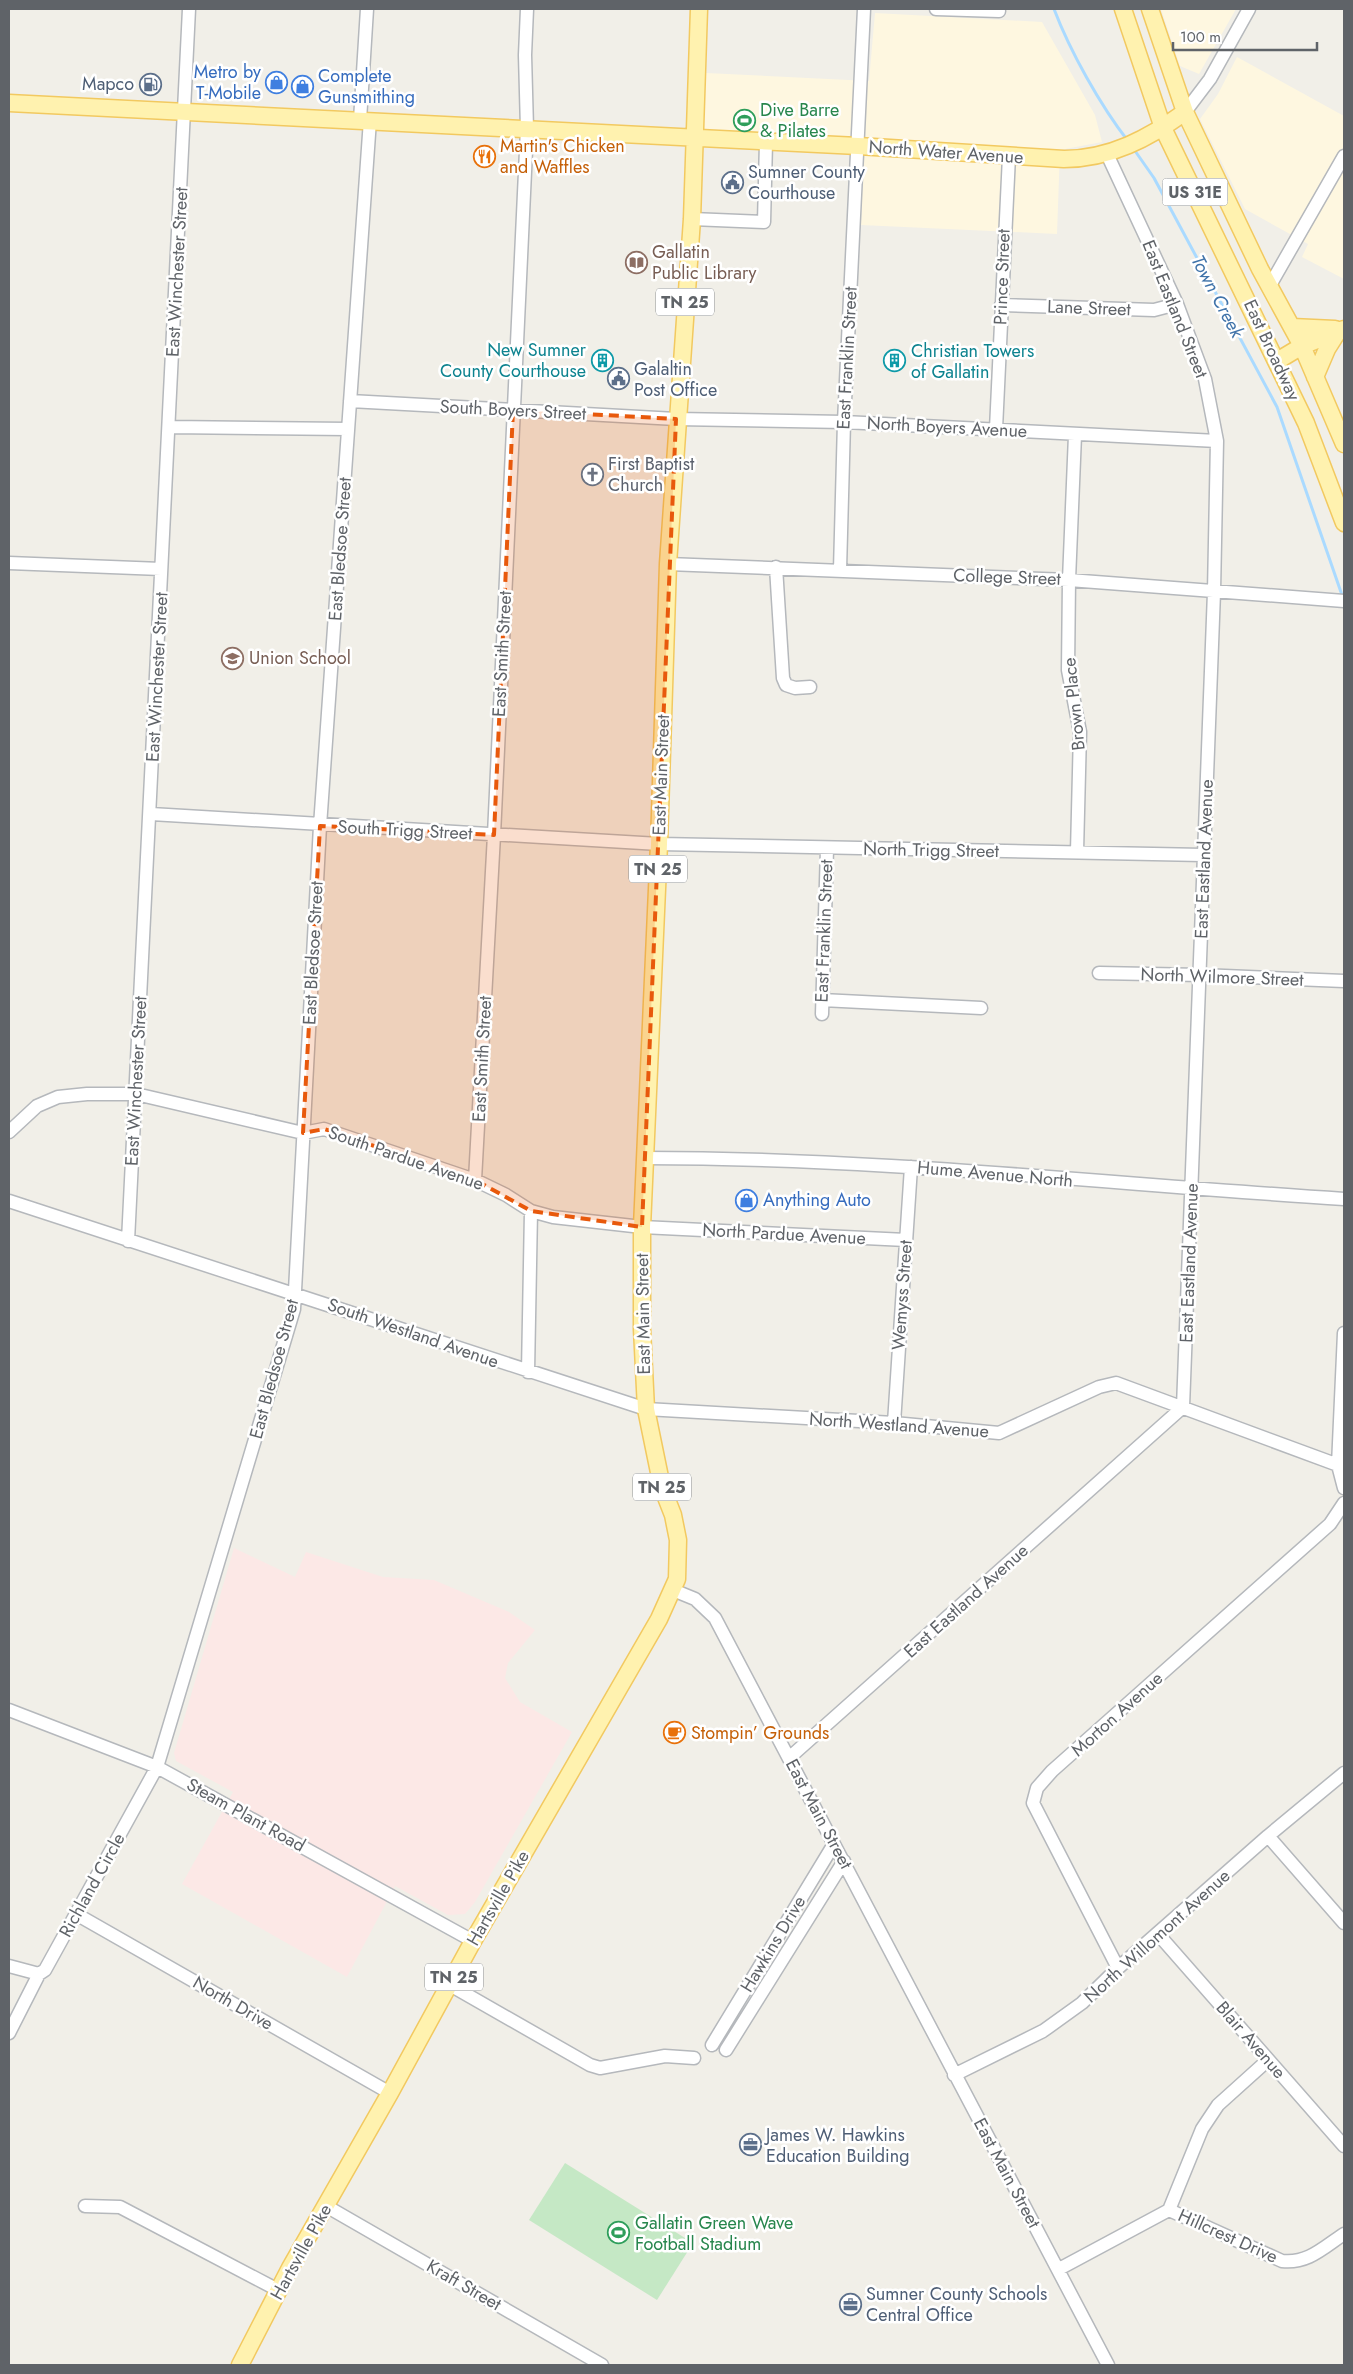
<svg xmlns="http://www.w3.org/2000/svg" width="1353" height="2374" viewBox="0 0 1353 2374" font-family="Jost,sans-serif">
  <rect width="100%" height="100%" fill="#f1efe8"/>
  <!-- commercial -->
  <path fill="#fef7e0" d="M1161,9H1236L1199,74L1180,66Z
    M875,13L1042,22L1095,115L1102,142L1060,150L1057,234L861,225L864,142L702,134L706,73L869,81Z
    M1237,57L1344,116V279L1302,257L1308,244L1245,209L1200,119L1218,94Z"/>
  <!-- medical -->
  <path fill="#fce8e6" d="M234,1548L295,1577L306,1552L383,1577L434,1580L509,1612L535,1630L508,1663L505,1678L520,1702L572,1732L475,1902L465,1914L448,1915L395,1886L347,1977L182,1884L233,1792L176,1761L174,1753Z"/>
  <!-- green -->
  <path fill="#c5e8c5" d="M565,2163L693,2243L657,2300L529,2220Z"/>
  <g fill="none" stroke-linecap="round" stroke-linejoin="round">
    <!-- stream -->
    <path stroke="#aadaff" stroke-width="3" d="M1054,9C1070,51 1100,105 1128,141
      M1133,148L1154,178L1277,407L1343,598"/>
    <defs>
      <path id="minor" d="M936,9L999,11
        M1185,112L1210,79L1249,9
        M360,120L367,9
        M692,219L764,222L766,142
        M1269,287L1344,156
        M1001,305L1154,310L1177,304
        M350,401L676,419L844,422L1217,441
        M170,427L348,429
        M996,429L1009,156
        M1075,435L1069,580L1068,670L1080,732L1077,852
        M9,563L161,569
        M668,564L1069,580L1344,601
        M776,567L783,678L786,685L795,688L810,687
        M840,570L844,422L864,9
        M151,814L659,844L1203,855
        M1099,973L1201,975L1344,981
        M822,1000L981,1008
        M822,1014L827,849
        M9,1132L37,1106L58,1097L87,1094H136L303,1133L324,1129L475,1180L506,1195L531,1211L553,1217L642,1227L906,1240
        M645,1158C879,1158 1111,1184 1344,1199
        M475,1180L494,835L527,129L525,55L527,9
        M9,1201L646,1409L894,1423L999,1433L1099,1387L1116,1383L1338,1465
        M128,1241L189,9
        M1344,1333L1338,1465L1344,1488
        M528,1372L531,1211
        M894,1423L911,1167
        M673,1590L695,1599L715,1618L1108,2365
        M9,1710L157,1767L473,1941
        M789,1758L1183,1407L1214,592L1217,441L1205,379L1177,304L1107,154
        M1268,1836L1344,1923
        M76,1914L390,2093
        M1158,1934L1344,2146
        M9,1966L39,1974L45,1970L157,1767L294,1309L320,826L370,120
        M1118,1968L1033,1803L1037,1788L1052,1771L1330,1524L1344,1503
        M450,1985L590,2065L600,2068L665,2056L694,2058
        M9,2033L39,1974
        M712,2045L834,1844
        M726,2050L844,1861
        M954,2075L1043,2031L1082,2003L1118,1968L1268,1836L1344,1773
        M85,2206L120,2207L278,2290
        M326,2206L602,2365
        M1169,2210L1202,2129L1218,2105L1268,2060
        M1059,2269L1169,2210L1282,2261C1308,2264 1324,2247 1344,2234"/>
      <path id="major" d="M1123,9L1163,128L1306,423L1344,523
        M1150,9L1185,112L1260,269L1302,346L1344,444
        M9,103L858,146L1064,159C1110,159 1149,138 1185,112
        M1292,327L1335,329
        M1277,361L1302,346L1344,329
        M1315,377L1327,349L1339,330
        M240,2365L290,2268L390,2093L473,1941L659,1619L677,1579L678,1540L673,1515L662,1487L646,1409L642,1329V1227L659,844L668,564L692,219L699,9"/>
    </defs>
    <!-- minor casing -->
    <use href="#minor" stroke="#b5b8bc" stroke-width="15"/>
    <!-- major casing -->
    <use href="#major" stroke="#f2c960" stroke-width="19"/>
    <!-- minor -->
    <use href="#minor" stroke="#fff" stroke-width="12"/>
    <!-- major -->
    <use href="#major" stroke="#fff2af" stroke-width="16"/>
  </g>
  <!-- marked area -->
  <path fill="#e8590c" fill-opacity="0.2" stroke="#e8590c" stroke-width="4" stroke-dasharray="10 6" stroke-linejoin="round" d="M513,410L676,419L642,1227L531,1211L475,1180L324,1129L303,1133L320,826L494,835Z"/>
  <!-- icons -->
  <defs>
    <symbol id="shop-ring" viewBox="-11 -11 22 22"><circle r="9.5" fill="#fff" stroke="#3f7fe0" stroke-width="1.5"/><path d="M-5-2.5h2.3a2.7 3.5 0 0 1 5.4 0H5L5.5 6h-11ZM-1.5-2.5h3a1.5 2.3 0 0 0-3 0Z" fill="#3f7fe0"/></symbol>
    <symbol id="fuel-ring" viewBox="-11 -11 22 22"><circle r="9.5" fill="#fff" stroke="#5c6f8a" stroke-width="1.5"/><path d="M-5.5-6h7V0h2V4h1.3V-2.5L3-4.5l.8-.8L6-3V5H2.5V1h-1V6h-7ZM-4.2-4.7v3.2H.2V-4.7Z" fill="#5c6f8a"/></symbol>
    <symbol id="stadium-ring" viewBox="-11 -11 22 22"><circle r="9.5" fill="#fff" stroke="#2e9e5b" stroke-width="1.5"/><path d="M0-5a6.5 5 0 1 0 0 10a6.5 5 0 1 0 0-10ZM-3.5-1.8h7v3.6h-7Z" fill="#2e9e5b"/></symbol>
    <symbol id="restaurant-ring" viewBox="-11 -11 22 22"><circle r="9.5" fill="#fff" stroke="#e8710a" stroke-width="1.5"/><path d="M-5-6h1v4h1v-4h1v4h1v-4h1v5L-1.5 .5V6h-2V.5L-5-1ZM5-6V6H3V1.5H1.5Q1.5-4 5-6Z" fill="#e8710a"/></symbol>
    <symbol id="civic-ring" viewBox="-11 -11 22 22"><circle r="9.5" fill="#fff" stroke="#5c6f8a" stroke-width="1.5"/><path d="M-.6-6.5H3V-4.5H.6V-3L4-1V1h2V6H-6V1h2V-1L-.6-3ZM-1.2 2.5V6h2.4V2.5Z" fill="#5c6f8a"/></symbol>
    <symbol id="library-ring" viewBox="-11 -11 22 22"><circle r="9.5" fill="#fff" stroke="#8d6e63" stroke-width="1.5"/><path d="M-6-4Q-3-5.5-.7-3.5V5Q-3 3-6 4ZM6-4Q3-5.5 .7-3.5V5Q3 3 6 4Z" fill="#8d6e63"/></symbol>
    <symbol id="building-ring" viewBox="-11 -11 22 22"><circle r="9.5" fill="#fff" stroke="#0f9aa8" stroke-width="1.5"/><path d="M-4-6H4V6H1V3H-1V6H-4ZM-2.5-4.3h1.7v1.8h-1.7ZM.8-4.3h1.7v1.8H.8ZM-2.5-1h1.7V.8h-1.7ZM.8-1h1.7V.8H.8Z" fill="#0f9aa8"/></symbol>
    <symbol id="church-ring" viewBox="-11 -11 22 22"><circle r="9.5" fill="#fff" stroke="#6b7280" stroke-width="1.5"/><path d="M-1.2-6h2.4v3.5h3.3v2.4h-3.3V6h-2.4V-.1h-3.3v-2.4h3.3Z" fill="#6b7280"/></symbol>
    <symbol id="school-ring" viewBox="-11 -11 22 22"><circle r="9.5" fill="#fff" stroke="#8d6e63" stroke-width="1.5"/><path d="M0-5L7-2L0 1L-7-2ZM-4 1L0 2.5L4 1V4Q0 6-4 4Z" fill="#8d6e63"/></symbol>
    <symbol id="cafe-ring" viewBox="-11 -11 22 22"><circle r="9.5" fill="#fff" stroke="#e8710a" stroke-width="1.5"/><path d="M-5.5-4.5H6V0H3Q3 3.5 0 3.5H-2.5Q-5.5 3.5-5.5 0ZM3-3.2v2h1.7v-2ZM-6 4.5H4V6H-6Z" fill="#e8710a"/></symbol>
    <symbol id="office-ring" viewBox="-11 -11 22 22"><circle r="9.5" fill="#fff" stroke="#5c6f8a" stroke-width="1.5"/><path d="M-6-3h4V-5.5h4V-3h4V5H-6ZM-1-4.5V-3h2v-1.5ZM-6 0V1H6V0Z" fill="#5c6f8a"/></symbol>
  </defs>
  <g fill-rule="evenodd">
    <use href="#shop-ring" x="264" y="70" width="25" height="25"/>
    <use href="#fuel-ring" x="138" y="72" width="25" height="25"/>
    <use href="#shop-ring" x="290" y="74" width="25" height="25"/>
    <use href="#stadium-ring" x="732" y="108" width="25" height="25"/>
    <use href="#restaurant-ring" x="472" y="144" width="25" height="25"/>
    <use href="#civic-ring" x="720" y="170" width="25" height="25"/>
    <use href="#library-ring" x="624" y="250" width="25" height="25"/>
    <use href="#building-ring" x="590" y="348" width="25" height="25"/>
    <use href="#building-ring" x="882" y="348" width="25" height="25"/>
    <use href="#civic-ring" x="606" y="366" width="25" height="25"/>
    <use href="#church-ring" x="580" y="462" width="25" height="25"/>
    <use href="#school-ring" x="220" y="646" width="25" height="25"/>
    <use href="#shop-ring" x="734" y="1188" width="25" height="25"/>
    <use href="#cafe-ring" x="662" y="1720" width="25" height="25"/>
    <use href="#office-ring" x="738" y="2132" width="25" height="25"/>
    <use href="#stadium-ring" x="606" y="2220" width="25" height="25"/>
    <use href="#office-ring" x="838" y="2292" width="25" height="25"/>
  </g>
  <g text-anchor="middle" stroke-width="5" stroke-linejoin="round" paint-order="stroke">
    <!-- shield labels -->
    <g fill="#fff" stroke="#8f9295" stroke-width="1">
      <rect x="1162.5" y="178.5" width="65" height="27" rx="4"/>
      <rect x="656" y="288.5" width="58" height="27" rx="4"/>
      <rect x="629" y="855.5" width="58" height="27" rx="4"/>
      <rect x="633" y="1473.5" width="58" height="27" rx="4"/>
      <rect x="425" y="1963.5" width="58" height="27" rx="4"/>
    </g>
    <g font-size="16" font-weight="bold" fill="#5f6368">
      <text x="1195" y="198">US 31E</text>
      <text x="685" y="308">TN 25</text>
      <text x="658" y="875">TN 25</text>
      <text x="662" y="1493">TN 25</text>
      <text x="454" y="1983">TN 25</text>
    </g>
    <!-- shop labels -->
    <g font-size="18" fill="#366cbe" stroke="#fff" text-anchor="start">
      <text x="261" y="78" text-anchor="end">Metro by<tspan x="261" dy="21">T-Mobile</tspan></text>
      <text x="318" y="82">Complete<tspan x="318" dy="21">Gunsmithing</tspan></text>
      <text x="763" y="1206">Anything Auto</text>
    </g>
    <!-- service labels -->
    <g font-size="18" fill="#4e5e75" stroke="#fff" text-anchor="start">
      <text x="134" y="90" text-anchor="end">Mapco</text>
      <text x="748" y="178">Sumner County<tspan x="748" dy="21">Courthouse</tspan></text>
      <text x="634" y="375">Galaltin<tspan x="634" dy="21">Post Office</tspan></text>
      <text x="766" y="2141">James W. Hawkins<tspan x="766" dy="21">Education Building</tspan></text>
      <text x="866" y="2300">Sumner County Schools<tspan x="866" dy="21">Central Office</tspan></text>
    </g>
    <!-- leisure labels -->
    <g font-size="18" fill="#27864d" stroke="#fff" text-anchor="start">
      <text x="760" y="116">Dive Barre<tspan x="760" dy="21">&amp; Pilates</tspan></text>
      <text x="635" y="2229">Gallatin Green Wave<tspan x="635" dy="21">Football Stadium</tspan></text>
    </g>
    <!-- food labels -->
    <g font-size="18" fill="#c56008" stroke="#fff" text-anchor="start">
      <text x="500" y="152">Martin's Chicken<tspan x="500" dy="21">and Waffles</tspan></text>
      <text x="691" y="1739">Stompin’ Grounds</text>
    </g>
    <!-- street labels -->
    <g font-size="18" fill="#5f6368" stroke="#fff">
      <text transform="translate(946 152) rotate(4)" y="6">North Water Avenue</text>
      <text transform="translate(177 272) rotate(-87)" y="6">East Winchester Street</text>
      <text transform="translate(1002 277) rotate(-88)" y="6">Prince Street</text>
      <text transform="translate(1089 308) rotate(2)" y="6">Lane Street</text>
      <text transform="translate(1175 309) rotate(68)" y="6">East Eastland Street</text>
      <text transform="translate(1272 350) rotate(65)" y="6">East Broadway</text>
      <text transform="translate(847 358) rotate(-87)" y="6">East Franklin Street</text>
      <text transform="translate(513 410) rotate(3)" y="6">South Boyers Street</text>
      <text transform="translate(947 427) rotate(3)" y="6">North Boyers Avenue</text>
      <text transform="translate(340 549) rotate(-86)" y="6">East Bledsoe Street</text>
      <text transform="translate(1007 577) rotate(2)" y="6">College Street</text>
      <text transform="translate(502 654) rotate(-87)" y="6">East Smith Street</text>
      <text transform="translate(157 677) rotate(-87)" y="6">East Winchester Street</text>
      <text transform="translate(1074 704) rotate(-96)" y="6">Brown Place</text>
      <text transform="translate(661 775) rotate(-88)" y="6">East Main Street</text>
      <text transform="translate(405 830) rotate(3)" y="6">South Trigg Street</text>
      <text transform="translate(931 850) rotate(1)" y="6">North Trigg Street</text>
      <text transform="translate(1204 859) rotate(-88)" y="6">East Eastland Avenue</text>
      <text transform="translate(824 931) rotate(-88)" y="6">East Franklin Street</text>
      <text transform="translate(313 953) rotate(-87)" y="6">East Bledsoe Street</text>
      <text transform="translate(1222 977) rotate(2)" y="6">North Wilmore Street</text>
      <text transform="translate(482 1059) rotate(-87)" y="6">East Smith Street</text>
      <text transform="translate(136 1081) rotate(-87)" y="6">East Winchester Street</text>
      <text transform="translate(406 1158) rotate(19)" y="6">South Pardue Avenue</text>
      <text transform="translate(995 1174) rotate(5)" y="6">Hume Avenue North</text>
      <text transform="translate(784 1234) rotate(3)" y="6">North Pardue Avenue</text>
      <text transform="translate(1189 1263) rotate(-88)" y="6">East Eastland Avenue</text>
      <text transform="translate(902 1295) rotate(-86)" y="6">Wemyss Street</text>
      <text transform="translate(643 1314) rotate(-91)" y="6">East Main Street</text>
      <text transform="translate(413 1333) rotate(19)" y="6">South Westland Avenue</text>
      <text transform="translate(274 1369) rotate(-75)" y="6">East Bledsoe Street</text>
      <text transform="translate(899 1425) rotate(4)" y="6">North Westland Avenue</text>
      <text transform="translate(966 1601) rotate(-42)" y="6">East Eastland Avenue</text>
      <text transform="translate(1117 1714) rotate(-42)" y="6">Morton Avenue</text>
      <text transform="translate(819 1814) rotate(62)" y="6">East Main Street</text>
      <text transform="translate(246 1815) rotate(29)" y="6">Steam Plant Road</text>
      <text transform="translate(92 1885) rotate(-61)" y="6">Richland Circle</text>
      <text transform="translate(498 1898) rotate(-60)" y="6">Hartsville Pike</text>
      <text transform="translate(1157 1936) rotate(-42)" y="6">North Willomont Avenue</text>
      <text transform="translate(773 1944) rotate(-59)" y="6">Hawkins Drive</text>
      <text transform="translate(233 2003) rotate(30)" y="6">North Drive</text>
      <text transform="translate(1251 2040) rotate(49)" y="6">Blair Avenue</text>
      <text transform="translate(1007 2173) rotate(62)" y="6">East Main Street</text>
      <text transform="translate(1228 2236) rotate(24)" y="6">Hillcrest Drive</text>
      <text transform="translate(301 2252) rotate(-61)" y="6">Hartsville Pike</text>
      <text transform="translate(464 2285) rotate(30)" y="6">Kraft Street</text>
    </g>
    <!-- education labels -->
    <g font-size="18" fill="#785e54" stroke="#fff" text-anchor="start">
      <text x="652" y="258">Gallatin<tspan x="652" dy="21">Public Library</tspan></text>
      <text x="249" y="664">Union School</text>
    </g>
    <!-- culture labels -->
    <g font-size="18" fill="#0d838f" stroke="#fff" text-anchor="end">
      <text x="586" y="356">New Sumner<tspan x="586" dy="21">County Courthouse</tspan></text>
      <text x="911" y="357" text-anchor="start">Christian Towers<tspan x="911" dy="21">of Gallatin</tspan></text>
    </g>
    <!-- worship labels -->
    <g font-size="18" fill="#5b616d" stroke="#fff" text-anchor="start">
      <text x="608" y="470">First Baptist<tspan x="608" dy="21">Church</tspan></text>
    </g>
    <!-- water labels -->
    <g font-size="19" font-style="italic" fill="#4174aa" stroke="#fff">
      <text transform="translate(1218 296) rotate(62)" y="7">Town Creek</text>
    </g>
  </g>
  <!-- border -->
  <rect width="1353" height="2374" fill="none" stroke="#5f6368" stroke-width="20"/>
  <!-- scale -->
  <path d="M1173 42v8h144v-8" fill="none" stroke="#5f6368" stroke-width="2.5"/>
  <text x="1180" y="42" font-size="15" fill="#5f6368" stroke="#ffffff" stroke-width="4" paint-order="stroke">100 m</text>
</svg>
